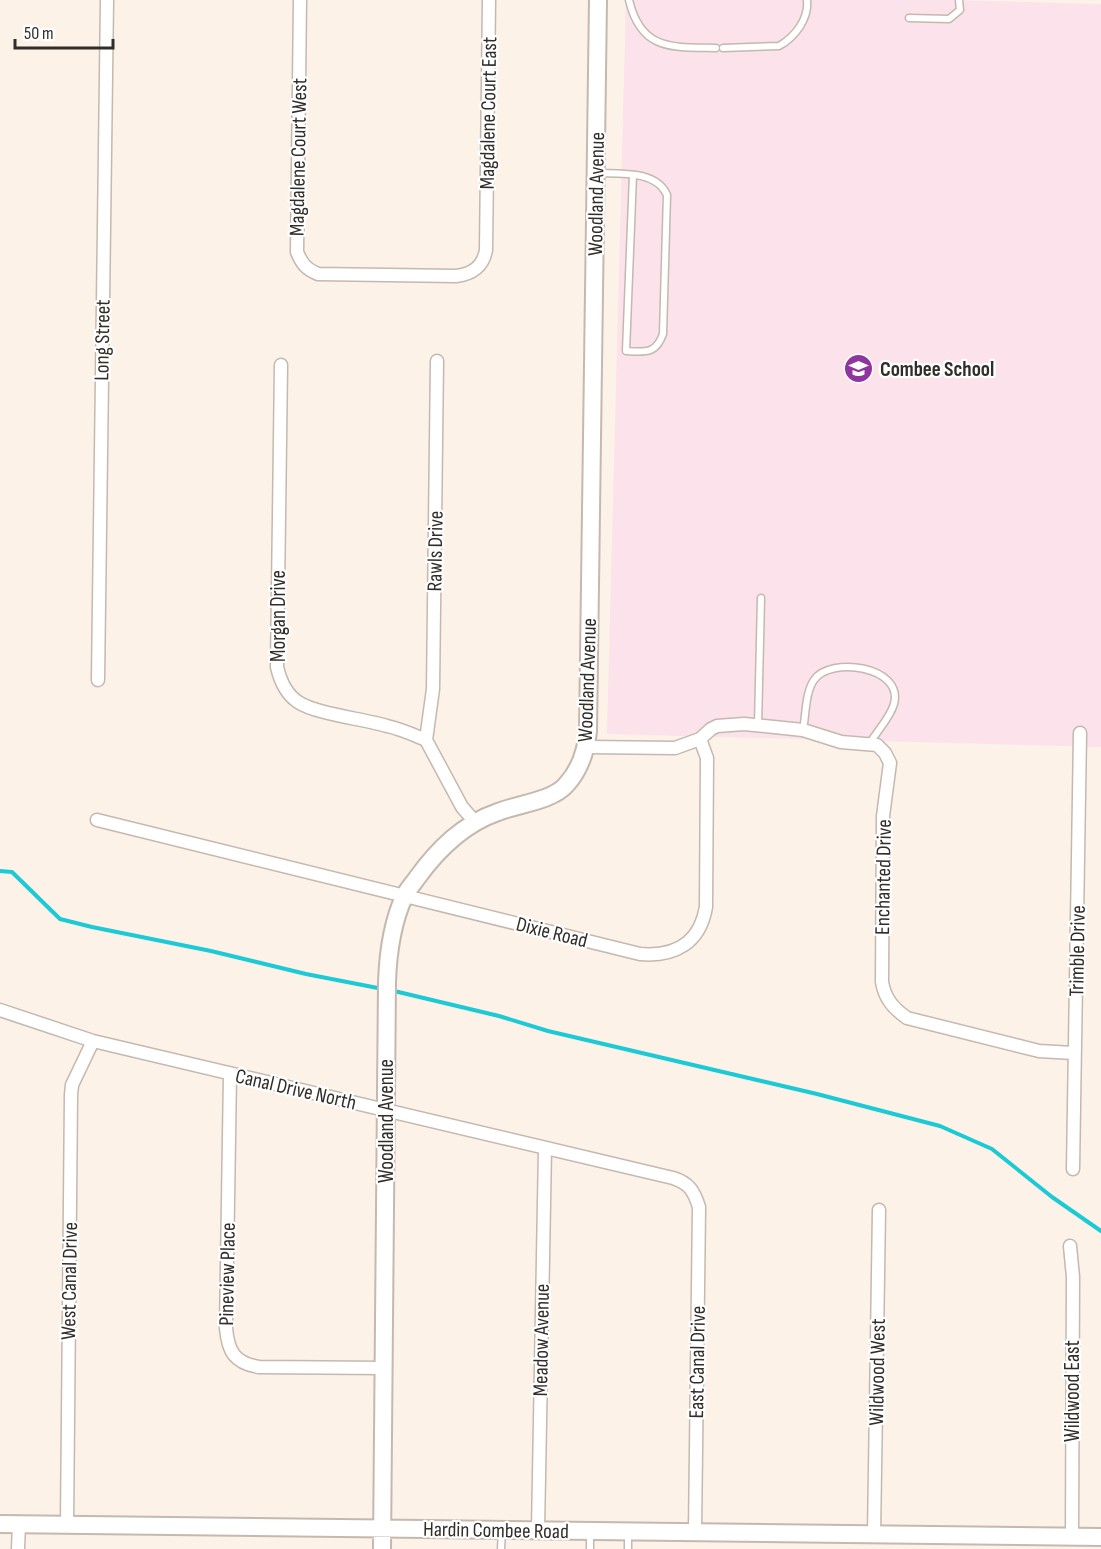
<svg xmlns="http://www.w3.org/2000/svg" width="1101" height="1549" viewBox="0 0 1101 1549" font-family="'Sofia Sans Condensed',sans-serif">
  <rect width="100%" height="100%" fill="#fcf2e7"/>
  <!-- education -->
  <path fill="#fbe2eb" d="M626,0H953L1101,4V747L607,734Z"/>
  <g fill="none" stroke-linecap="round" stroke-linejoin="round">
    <!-- stream -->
    <path stroke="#1ccad6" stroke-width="4" d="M0,871L12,872L60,919L92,927L211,951L306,974L383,989
      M390,990L499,1016L548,1031L817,1094L940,1126L992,1149L1052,1197L1101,1231"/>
    <defs>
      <path id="service" d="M629,0C641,51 672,47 716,48
        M909,18L949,19L960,10L959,0
        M723,48L779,46C795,37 809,19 807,0
        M596,173C620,174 656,170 667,195L663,334C656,354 646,352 626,351L633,175
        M758,725L761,598
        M803,730C806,715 805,693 814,680C830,656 904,666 894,704C890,718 877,731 870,743
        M501,1549L502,1531
        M590,1549V1532
        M628,1549V1532"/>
      <path id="minor" d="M300,0L297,252C302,264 306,269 318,274L456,276C472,274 483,267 486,250L489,0
        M281,365L277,667C280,680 286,694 298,702C316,714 364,719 387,726C401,729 414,735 426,740L462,807L476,823
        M98,680L107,0
        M426,740L433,689L437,361
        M587,747L675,748L700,739L711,729L717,726L744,724L803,730L841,742L877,745L885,753L890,763L883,816L882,982C885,999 893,1008 907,1018L1039,1051L1073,1053
        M97,820L640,954C675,957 700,943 706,907L707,758L700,739
        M0,1010L93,1041L673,1178C689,1183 694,1191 699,1207L695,1532
        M230,1074L226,1328C228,1351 234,1363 259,1367L383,1368
        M1073,1169L1080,733
        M1070,1246L1073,1277L1072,1536
        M67,1525L71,1095L72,1085L93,1041
        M538,1531L545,1148
        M874,1535L879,1210
        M18,1549L19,1524"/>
      <path id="tertiary" d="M0,1524L1101,1537
        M382,1549L387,982C388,954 392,923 404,897C407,890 413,884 417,878C438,849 463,824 498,812C518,804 552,801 566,785C580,770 586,751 588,731L598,0"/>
    </defs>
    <!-- service casing -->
    <use href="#service" stroke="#c3b9af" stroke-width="9"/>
    <!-- minor casing -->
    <use href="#minor" stroke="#c3b9af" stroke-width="15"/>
    <!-- tertiary casing -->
    <use href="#tertiary" stroke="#c3b9af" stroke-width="20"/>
    <!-- service -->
    <use href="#service" stroke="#fff" stroke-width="6"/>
    <!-- minor -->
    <use href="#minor" stroke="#fff" stroke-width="12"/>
    <!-- tertiary -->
    <use href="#tertiary" stroke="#fff" stroke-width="16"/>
  </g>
  <!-- icons -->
  <defs>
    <symbol id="school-disc" viewBox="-11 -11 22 22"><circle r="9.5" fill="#90349f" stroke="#fff"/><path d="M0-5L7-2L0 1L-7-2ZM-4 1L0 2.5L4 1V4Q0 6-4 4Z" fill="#fff"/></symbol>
  </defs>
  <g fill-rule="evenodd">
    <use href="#school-disc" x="842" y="352" width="33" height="33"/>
  </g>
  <g text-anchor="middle" stroke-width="4.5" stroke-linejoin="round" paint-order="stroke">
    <!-- street labels -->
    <g font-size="21" fill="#312d29" stroke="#fff">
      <text transform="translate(488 113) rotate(-89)" y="7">Magdalene Court East</text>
      <text transform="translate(298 157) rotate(-89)" y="7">Magdalene Court West</text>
      <text transform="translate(596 194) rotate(-89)" y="7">Woodland Avenue</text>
      <text transform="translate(102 340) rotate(-89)" y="7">Long Street</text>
      <text transform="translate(435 551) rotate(-89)" y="7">Rawls Drive</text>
      <text transform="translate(278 616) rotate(-90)" y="7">Morgan Drive</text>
      <text transform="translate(587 680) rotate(-88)" y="7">Woodland Avenue</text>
      <text transform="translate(883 877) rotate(-89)" y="7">Enchanted Drive</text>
      <text transform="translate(552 932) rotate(14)" y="7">Dixie Road</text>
      <text transform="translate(1077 951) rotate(-89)" y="7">Trimble Drive</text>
      <text transform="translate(296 1089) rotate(13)" y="7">Canal Drive North</text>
      <text transform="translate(386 1121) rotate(-90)" y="7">Woodland Avenue</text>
      <text transform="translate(227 1274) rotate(-89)" y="7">Pineview Place</text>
      <text transform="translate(69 1281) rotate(-89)" y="7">West Canal Drive</text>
      <text transform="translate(541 1340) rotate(-89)" y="7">Meadow Avenue</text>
      <text transform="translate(697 1362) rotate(-89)" y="7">East Canal Drive</text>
      <text transform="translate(877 1372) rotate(-89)" y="7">Wildwood West</text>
      <text transform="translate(1072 1391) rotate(-90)" y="7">Wildwood East</text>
      <text transform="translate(496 1530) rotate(1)" y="7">Hardin Combee Road</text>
    </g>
    <!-- poi labels -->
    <g font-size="21" font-weight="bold" fill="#312d29" stroke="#fff" text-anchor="start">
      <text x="880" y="376">Combee School</text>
    </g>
  </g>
  <!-- scale -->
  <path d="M15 39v9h98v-9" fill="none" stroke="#312d29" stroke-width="3"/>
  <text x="24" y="39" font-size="18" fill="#312d29" stroke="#ffffff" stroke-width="4.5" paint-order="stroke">50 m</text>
</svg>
